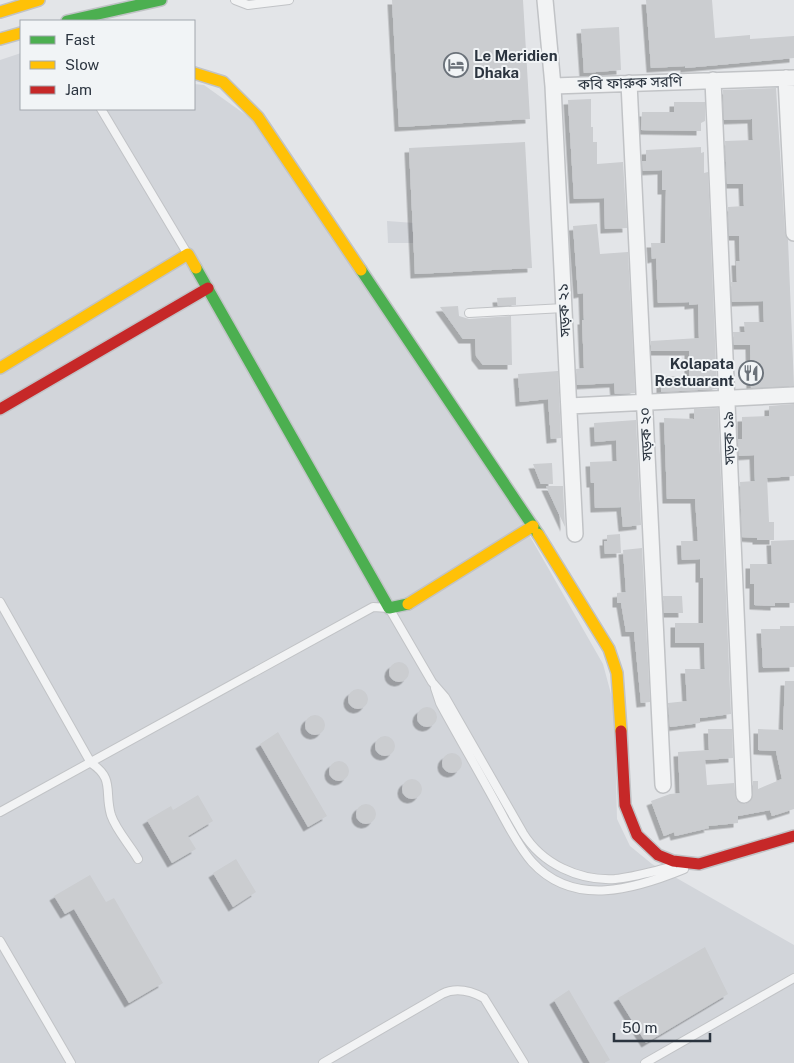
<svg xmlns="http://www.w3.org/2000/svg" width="794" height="1063" viewBox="0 0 794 1063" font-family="'Public Sans','Noto Sans Bengali',sans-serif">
  <defs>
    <filter id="shadow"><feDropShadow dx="-4.5" dy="4.5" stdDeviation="0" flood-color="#0004"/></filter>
  </defs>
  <rect width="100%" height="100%" fill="#e3e5e8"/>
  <!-- built -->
  <path fill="#d2d5da" d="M21,53V109H194V84L204,85L253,120L507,496L603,664L614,705L617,819L630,846L652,864L794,945V1063H0V60Z
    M387,221L414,223L413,243H388Z"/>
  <!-- building -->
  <path fill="#cbcdd0" filter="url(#shadow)" d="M392,0H523L530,119L399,127Z
    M646,0H712L715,38L750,35V39L794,36V58L685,68V66L651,68Z
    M619,27L621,70L584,73L581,29Z
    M776,88L785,233L788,240L794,386L751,388L750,345H734L733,332H745L744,322H764L763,301L732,302L731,282H737L736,261H740L739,236H729L728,207L744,206L743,184H727L725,141L753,140L752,119L724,120L723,90Z
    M591,99V127H593V142H597V164L623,162L627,228L605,229L604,198L574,199L568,100Z
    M674,102H705V121L701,123V131L641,130L642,112H674Z
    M525,142L532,268L415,274L409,148Z
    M701,147V153L704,152V173L708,172L717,389L661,392V376H689V351H651V341L699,338L698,304L689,305V302L658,303L656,258L652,259L651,243H665L666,190H662V170L643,171L642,161H646V150Z
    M597,224L600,254L628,252L635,393L615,394L614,383L577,385L576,369L584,368L582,320H584L583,293L578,294L573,226Z
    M516,297V305L498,306L497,298Z
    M458,306L459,316L469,319L511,316L512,365H483L476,356L475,339H463L440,307Z
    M558,371L561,438L551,439L548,399L520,402L518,374Z
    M794,404V476L767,478L769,522H774V540H757V538L742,537L740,482L755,481L754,455L739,456L738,439H742V417L769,416V406Z
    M718,408L731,714L700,718V723L670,727L668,703L687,701L685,669H705L704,643H675V623H703V578H700V559L682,560L681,541H698L695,499H667L664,418L694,419V409Z
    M636,420L641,525L623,527L621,507L595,508L594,483H591L590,462L617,461L616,440L595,442L594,423Z
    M552,463L553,484H541L533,464Z
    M546,486H563L565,527Z
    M620,534L621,553L605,554L604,541H607V535Z
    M794,540V603H775V606L754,605V584H750V564H772L771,541Z
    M642,548L650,702L641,703L634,632H626L621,603H617V593L626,592L623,550Z
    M663,596H682L683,613H664Z
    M780,626H794V667L763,668L761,629H780Z
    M389 672a10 10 0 1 1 20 0a10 10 0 1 1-20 0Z
    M785,681H794V809L772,816L770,810L738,816V823L708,826L709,828L675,836L674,832L664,836L651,801L670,794L680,793L678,752L709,750L708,729H732L733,758L705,760L707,785L734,783L736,800L745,804L752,799L753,781H758V789L782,779L776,751L758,750V729L783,730Z
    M348 699a10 10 0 1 1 20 0a10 10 0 1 1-20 0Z
    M417 717a10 10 0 1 1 20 0a10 10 0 1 1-20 0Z
    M305 725a10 10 0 1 1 20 0a10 10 0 1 1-20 0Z
    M278,732L327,816L308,827L260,744Z
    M375 746a10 10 0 1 1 20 0a10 10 0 1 1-20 0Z
    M442 763a10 10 0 1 1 20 0a10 10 0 1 1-20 0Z
    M329 771a10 10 0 1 1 20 0a10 10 0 1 1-20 0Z
    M402 789a10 10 0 1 1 20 0a10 10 0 1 1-20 0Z
    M198,795L213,821L188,836L196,849L172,863L147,820L171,806L173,810Z
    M356 814a10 10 0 1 1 20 0a10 10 0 1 1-20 0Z
    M236,859L256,892L233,907L213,873Z
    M90,875L106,902L114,898L163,983L129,1003L74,909L65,914L54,896Z
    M705,947L728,994L646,1043L618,998Z
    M569,990L610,1060L604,1063H590L554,1000Z"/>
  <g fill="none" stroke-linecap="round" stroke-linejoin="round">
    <defs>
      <path id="lane" d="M235,0L248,5L289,0
        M101,109L187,253
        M469,313L564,308
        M0,602L91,763C115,779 104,791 111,815C116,830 130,845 138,859
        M435,688L440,703C459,738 479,772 498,807C508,825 518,846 532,862C574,908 635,889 684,869
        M0,812L373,607L389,608L432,682L445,697L523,833C542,864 579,881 615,879C634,877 654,871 672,867
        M0,941L71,1063
        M323,1063L442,994C456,987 471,991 484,998L524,1063
        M645,1063L794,978"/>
      <path id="street" d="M545,0L553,86L575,534
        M786,78L794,233
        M713,80L744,795
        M629,83L663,785
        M553,86L794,78
        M569,406L794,395"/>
      <path id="fast" d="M67,21L161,0
        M196,268L389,608L408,604
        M361,270L538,534"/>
      <path id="slow" d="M0,12L39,0
        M0,39L21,33
        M194,73L223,82L258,117L361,270
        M0,368L188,254L196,268
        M538,534L609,649L617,673L621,731
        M408,604L533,526"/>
      <path id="jam" d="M0,409L208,288
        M621,731L625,805L637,835L658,855L673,861L699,864L794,836"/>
    </defs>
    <!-- lane casing -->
    <use href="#lane" stroke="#c1c3c6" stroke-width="10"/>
    <!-- street casing -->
    <use href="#street" stroke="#c1c3c6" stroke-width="18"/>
    <!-- fast casing -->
    <use href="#fast" stroke="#c1c3c6" stroke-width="14"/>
    <!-- slow casing -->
    <use href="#slow" stroke="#c1c3c6" stroke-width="14"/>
    <!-- jam casing -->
    <use href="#jam" stroke="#c1c3c6" stroke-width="14"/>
    <!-- lane -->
    <use href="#lane" stroke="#f2f3f4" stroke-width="8"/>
    <!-- street -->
    <use href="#street" stroke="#f2f3f4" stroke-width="15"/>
    <!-- fast -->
    <use href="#fast" stroke="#4caf50" stroke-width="11"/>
    <!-- slow -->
    <use href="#slow" stroke="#ffc107" stroke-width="11"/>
    <!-- jam -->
    <use href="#jam" stroke="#c62828" stroke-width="11"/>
  </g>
  <!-- icons -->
  <defs>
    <symbol id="hotel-ring" viewBox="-11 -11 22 22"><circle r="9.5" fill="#f1f4f6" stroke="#6b727a" stroke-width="1.5"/><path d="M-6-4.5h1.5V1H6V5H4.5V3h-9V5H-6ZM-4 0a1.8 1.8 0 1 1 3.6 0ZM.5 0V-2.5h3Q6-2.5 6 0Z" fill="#6b727a"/></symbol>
    <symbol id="restaurant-ring" viewBox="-11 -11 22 22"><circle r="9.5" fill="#f1f4f6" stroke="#6b727a" stroke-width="1.5"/><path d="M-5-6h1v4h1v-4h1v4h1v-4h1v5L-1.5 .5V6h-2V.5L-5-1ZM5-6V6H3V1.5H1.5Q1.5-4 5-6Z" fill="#6b727a"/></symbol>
  </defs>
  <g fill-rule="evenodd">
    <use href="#hotel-ring" x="442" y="51" width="28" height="28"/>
    <use href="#restaurant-ring" x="737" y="359" width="28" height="28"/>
  </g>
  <g text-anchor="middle" stroke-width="4" stroke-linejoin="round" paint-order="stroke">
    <!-- poi labels -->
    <g font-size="15" font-weight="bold" fill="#2b343f" stroke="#f1f4f6" text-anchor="start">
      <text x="474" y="61">Le Meridien<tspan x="474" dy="17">Dhaka</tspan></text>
      <text x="734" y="369" text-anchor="end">Kolapata<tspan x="734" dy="17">Restuarant</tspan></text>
    </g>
    <!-- street labels -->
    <g font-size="15" fill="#2b343f" stroke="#f1f4f6">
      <text transform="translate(630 83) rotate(-2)" y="5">কবি ফারুক সরণি</text>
      <text transform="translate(564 310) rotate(-93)" y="5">সড়ক ২১</text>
      <text transform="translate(646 434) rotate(-93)" y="5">সড়ক ২০</text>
      <text transform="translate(729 438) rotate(-92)" y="5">সড়ক ১৯</text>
    </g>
  </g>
  <!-- legend -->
  <rect x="20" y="20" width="175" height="90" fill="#f1f4f6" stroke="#a2a7ad"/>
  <rect x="30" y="36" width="25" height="8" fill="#4caf50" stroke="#a2a7ad"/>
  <text x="65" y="45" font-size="15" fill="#2b343f">Fast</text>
  <rect x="30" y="61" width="25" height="8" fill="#ffc107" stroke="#a2a7ad"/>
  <text x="65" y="70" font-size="15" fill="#2b343f">Slow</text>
  <rect x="30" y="86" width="25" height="8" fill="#c62828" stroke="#a2a7ad"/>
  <text x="65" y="95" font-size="15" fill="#2b343f">Jam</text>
  <!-- scale -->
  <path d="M614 1033v8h96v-8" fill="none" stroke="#2b343f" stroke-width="2.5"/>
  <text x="622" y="1033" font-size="15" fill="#2b343f" stroke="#f1f4f6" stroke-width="4" paint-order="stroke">50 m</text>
</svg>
